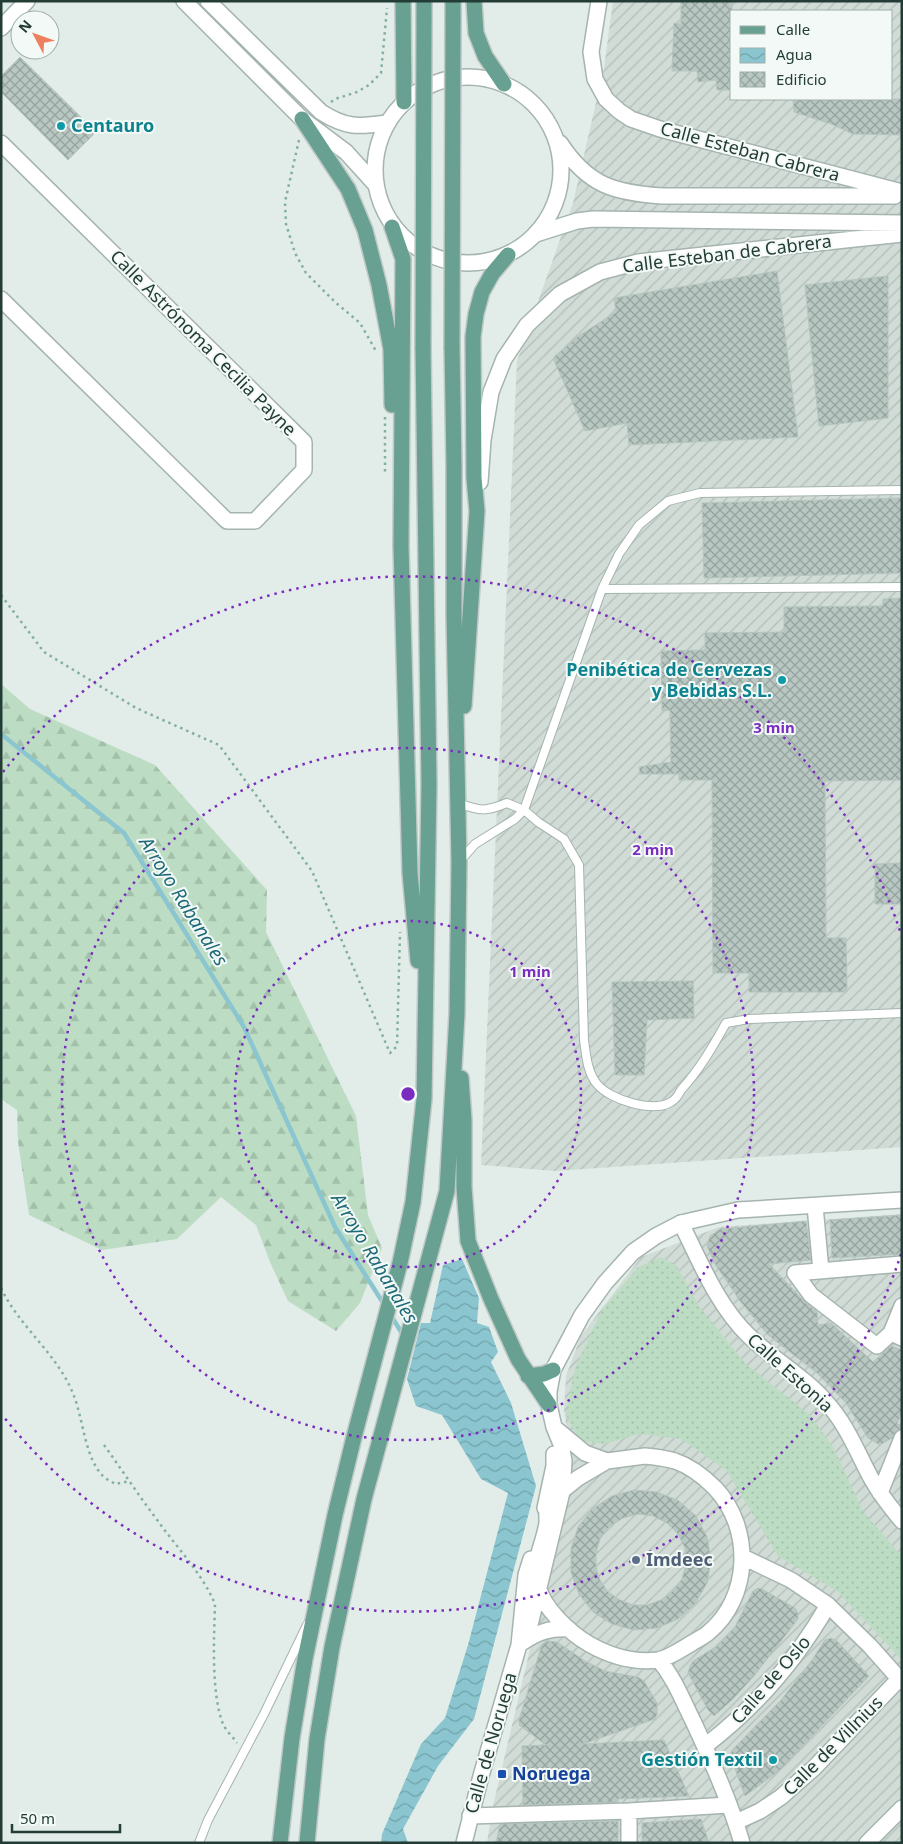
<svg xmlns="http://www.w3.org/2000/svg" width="903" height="1844" viewBox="0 0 903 1844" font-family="'Noto Sans',sans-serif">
  <defs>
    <pattern id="industrial-furrows" width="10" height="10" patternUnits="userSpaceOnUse" patternTransform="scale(1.25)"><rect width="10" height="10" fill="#d1dcd7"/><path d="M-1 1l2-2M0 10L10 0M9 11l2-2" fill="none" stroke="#b3beb9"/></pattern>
    <pattern id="forest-firs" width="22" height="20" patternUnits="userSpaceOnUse" patternTransform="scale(1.25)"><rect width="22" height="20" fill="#bcddc4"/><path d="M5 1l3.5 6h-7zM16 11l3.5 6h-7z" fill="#a1bfa9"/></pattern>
    <pattern id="garden-dots" width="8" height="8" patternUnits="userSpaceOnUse" patternTransform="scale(1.25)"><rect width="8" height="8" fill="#bcddc4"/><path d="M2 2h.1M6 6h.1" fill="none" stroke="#a1bfa9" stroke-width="1.8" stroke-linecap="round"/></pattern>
    <pattern id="water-waves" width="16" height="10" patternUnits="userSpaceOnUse" patternTransform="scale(1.25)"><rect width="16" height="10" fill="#8bc6d0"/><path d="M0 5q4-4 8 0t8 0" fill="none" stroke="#71a2aa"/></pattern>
    <pattern id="building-cross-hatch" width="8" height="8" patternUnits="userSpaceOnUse" patternTransform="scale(1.25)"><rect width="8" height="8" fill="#b8c7c1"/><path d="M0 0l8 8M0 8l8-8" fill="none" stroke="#95a39e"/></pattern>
  </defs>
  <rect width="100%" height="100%" fill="#e2ece8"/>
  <!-- industrial -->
  <path fill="url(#industrial-furrows)" fill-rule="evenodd" d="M613,1H902V1147L555,1171L481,1165L517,361L573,203L604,68ZM732,11H892V99H732Z
    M902,1214V1843H487L492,1810L570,1480V1449L564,1410L566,1376L581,1336L641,1257L719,1227Z"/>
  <!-- forest -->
  <path fill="url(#forest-firs)" d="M1,684L30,709L155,765L267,890L266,932L356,1116L368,1215L382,1248L360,1303L336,1331L288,1301L270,1262L256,1225L221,1197L177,1239L102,1250L29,1215L18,1142L17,1110L1,1099Z"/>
  <!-- garden -->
  <path fill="url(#garden-dots)" d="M661,1257L676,1265L699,1306L746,1364L810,1415L833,1447L864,1513L902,1556V1660L837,1591L778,1556L726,1470L681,1439L640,1434L603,1444L579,1440L566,1415L575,1368L602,1310L637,1268Z"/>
  <!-- water -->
  <path fill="url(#water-waves)" d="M462,1259L479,1298L477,1323L489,1327L498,1352L491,1362L511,1403L536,1486L474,1719L438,1766L403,1829L408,1843H381L382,1834L421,1744L445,1718L468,1645L508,1493L481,1479L442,1415L416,1406L407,1379L421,1323H430L443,1265Z"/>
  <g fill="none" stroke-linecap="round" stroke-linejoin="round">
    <!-- stream -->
    <path stroke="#8bc6d0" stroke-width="4.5" d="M1,734L124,833L244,1027L335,1227L385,1306
      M390,1314L403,1335"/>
  </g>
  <!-- building -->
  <path fill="url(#building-cross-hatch)" stroke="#b5c6bf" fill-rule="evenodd" d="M681,1H732V90H717L716,80L698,82L697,71H672L674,23L681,24Z
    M20,57L96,132L68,160L1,92V76Z
    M793,99H902V135L853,134L831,124L794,112Z
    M777,271L798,437L629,445L627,423L585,431L553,358L577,337L616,312L614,298Z
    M888,276V418L819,426L805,285Z
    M902,498V573L704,578L702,503Z
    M902,598V780L825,781L826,938H846L847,992H749V973H713L712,780H679V774H640L639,767L671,762L670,710L662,711L661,651L705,650V633L784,632V607L883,606V599Z
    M902,863V904H875V864Z
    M693,981L694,1018L647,1020L644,1075H615L612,982Z
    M902,1215V1254L832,1258L830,1220Z
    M806,1221L811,1260L769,1264L805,1302L817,1312L818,1325L831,1323L873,1362L891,1346L902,1350V1412L897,1424L902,1425V1429L897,1430L892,1438L880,1445L868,1438L846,1403L817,1373L768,1335L740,1301L715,1264L707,1246L710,1236L720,1229Z
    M634,1490L657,1492L679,1501L696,1516L707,1537L711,1560L707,1583L695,1604L678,1619L657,1628L634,1630L612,1624L593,1612L579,1594L571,1572V1549L578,1527L592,1509L612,1496ZM638,1514L653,1516L667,1523L678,1534L685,1548L686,1564L682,1579L672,1592L661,1600L647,1605H633L620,1600L608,1592L600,1580L596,1567V1553L600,1539L609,1527L623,1518Z
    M758,1588L762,1589L795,1608L798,1613V1619L754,1676L732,1700L714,1716L708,1710L688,1673L690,1666L693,1661L717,1646L735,1627L753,1591Z
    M831,1638L837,1641L869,1676L780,1770L745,1796L731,1758L730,1754L733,1749L782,1699L812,1660L825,1640Z
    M549,1641L557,1642L585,1661L605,1671L638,1677L644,1681L657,1703V1714L655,1719L583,1744L664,1740L689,1796L618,1799V1802L523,1805L522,1746L546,1745L519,1725V1720L542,1644Z
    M701,1819L709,1843H642V1823Z
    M618,1821V1843H496L500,1824Z"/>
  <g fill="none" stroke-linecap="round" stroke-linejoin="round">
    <defs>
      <path id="service" d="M602,589L902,587
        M458,803C480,811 485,812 507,803L524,810L602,589L619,554L639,525L668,501L700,493L902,490
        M460,861L475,844L515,819L524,810L538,822L564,839L579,865L584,1040C586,1054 587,1072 597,1084C610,1100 653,1113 671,1102C675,1100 679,1094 681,1090C700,1069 712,1048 726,1023L749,1019L902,1013
        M199,1843L208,1820L264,1714L307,1625"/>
      <path id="minor" d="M1,28L27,1
        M1,143L304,442V470L255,521H227L1,299
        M815,1206L821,1271
        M681,1223C700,1262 718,1306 749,1336C774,1360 805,1377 827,1403C847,1425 857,1452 871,1478C880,1494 890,1507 902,1521
        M902,1264L795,1273L811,1295L877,1346L891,1333L902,1338
        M891,1333L902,1306
        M880,1493L902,1438
        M705,1746C756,1707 796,1661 828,1605
        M470,1816L629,1811
        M736,1822L760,1811L781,1797L814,1768L899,1679
        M629,1843V1811L729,1805
        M867,1843L902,1808"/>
      <path id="tertiary" d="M184,1L302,119L346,152L375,184
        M208,1L321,112C346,128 358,127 387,123
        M599,1L591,52L595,79L606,99L619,111L631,119L660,129L902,192
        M375 170a93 93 0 1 1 186 0a93 93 0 1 1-186 0Z
        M560,143C588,186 615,193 663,196H895
        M536,234L577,221L593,219L902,223
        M480,482L483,440L491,392L504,359L527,325L560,294L600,272L638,262L902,234
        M556,1429L585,1453L607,1461
        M645,1456C655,1457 665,1458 675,1461C690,1466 704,1477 715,1488C753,1528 751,1598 708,1633C703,1637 697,1640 692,1643C682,1649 669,1658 658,1660C633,1663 610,1656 589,1644C570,1633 543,1608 538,1586C532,1559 543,1548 547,1523C547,1517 547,1510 546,1504L578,1478L607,1461Z
        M545,1508L554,1466V1454
        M743,1557L791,1580L828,1605L870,1646L902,1682
        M523,1642C538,1632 550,1628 569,1629
        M519,1645L529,1629L562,1492L564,1461L561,1444L554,1427L549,1405V1391L553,1370L582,1315L605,1283L633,1252L656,1236L681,1223L738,1210L902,1200
        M659,1660C674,1678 682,1699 693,1721C711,1760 730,1801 742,1843
        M464,1843L481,1776L519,1645L526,1575L531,1559"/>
      <path id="primary" d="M403,1L404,102
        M474,1L476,33L485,56L504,84
        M453,21V1
        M424,23V1
        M302,119L348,189L365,230L379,285L391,349L392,405
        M392,227L403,259L401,546L410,873L418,961
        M464,706L477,511L474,478L473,337L476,314L482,292L492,274L508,255
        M461,1078L464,1120V1187L468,1241L491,1299L518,1359L549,1405
        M528,1376L544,1374L553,1370
        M280,1843L292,1738L305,1659L335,1515L354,1437L400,1263L413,1202L424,1099L429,784L423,348
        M307,1843L317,1739L332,1647L364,1499L447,1191L457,1014L459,862L454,616V467L452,347"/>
    </defs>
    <!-- service casing -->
    <use href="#service" stroke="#a5b4af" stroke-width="10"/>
    <!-- minor casing -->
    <use href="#minor" stroke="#a5b4af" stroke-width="18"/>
    <!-- tertiary casing -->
    <use href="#tertiary" stroke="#a5b4af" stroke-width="18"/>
    <!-- primary casing -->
    <use href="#primary" stroke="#c1c9c7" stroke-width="18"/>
    <!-- path -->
    <path stroke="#83afa1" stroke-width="2.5" stroke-dasharray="2.5 4" stroke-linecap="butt" d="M331,102L335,99L357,92L369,85L381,73L387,8
      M299,140L285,202L286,224L295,253L306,273L335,302L360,323L376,351
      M385,417V472
      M1,595L44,652L136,708L219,745L312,871L390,1053L397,1046L400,932
      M1,1288C20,1328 58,1354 74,1396C83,1419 85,1457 102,1475C105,1479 111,1481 115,1484L130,1481
      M104,1445C122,1470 139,1496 158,1521C177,1548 202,1573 215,1604C214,1637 211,1694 223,1724C226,1731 233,1737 237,1743"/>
    <!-- service -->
    <use href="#service" stroke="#fff" stroke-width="8"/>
    <!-- minor -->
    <use href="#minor" stroke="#fff" stroke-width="15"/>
    <!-- tertiary -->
    <use href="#tertiary" stroke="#fff" stroke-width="15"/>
    <!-- primary -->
    <use href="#primary" stroke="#68a191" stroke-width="15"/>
    <defs>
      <path id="primary-bridge" d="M452,347L453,21
        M423,348L424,23"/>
    </defs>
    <!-- primary-bridge casing -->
    <use href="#primary-bridge" stroke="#c1c9c7" stroke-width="18" stroke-linecap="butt"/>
    <!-- primary-bridge -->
    <use href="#primary-bridge" stroke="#68a191" stroke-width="15"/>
  </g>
  <!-- distance rings -->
  <g fill="none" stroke="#7b2cbf" stroke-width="2.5" stroke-dasharray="2.5 5">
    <circle cx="408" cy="1094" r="173"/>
    <circle cx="408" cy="1094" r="346"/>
    <path d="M901 1254A518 518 0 0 1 3 1416M3 772A518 518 0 0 1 901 934"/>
  </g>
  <!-- markers -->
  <g fill="#0f9aa8" stroke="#f3f9f6" stroke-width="2">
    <circle cx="61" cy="126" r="5"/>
    <circle cx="782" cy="680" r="5"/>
    <circle cx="773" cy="1760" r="5"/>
  </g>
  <circle fill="#5c6f8a" stroke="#f3f9f6" stroke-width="2" cx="636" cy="1560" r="5"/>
  <rect fill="#1a4fb4" stroke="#f3f9f6" stroke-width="2" x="497" y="1769" width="10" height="10" rx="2.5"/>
  <g text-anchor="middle" stroke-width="4" stroke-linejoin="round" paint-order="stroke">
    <!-- culture labels -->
    <g font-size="18" font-weight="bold" fill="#0d838f" stroke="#f3f9f6" text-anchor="end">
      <text x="71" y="132" text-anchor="start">Centauro</text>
      <text x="772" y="676">Penibética de Cervezas<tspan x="772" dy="21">y Bebidas S.L.</tspan></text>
      <text x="763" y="1766">Gestión Textil</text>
    </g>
    <!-- street labels -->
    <g font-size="18" fill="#233d36" stroke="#f3f9f6">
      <text transform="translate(750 152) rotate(15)" y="6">Calle Esteban Cabrera</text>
      <text transform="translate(727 254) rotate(-7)" y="6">Calle Esteban de Cabrera</text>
      <text transform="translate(203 343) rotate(45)" y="6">Calle Astrónoma Cecilia Payne</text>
      <text transform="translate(790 1373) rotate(42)" y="6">Calle Estonia</text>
      <text transform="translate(771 1680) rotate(-49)" y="6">Calle de Oslo</text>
      <text transform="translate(491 1743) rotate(-74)" y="6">Calle de Noruega</text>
      <text transform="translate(833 1746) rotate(-45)" y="6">Calle de Villnius</text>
    </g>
    <!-- service labels -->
    <g font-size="18" font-weight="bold" fill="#4e5e75" stroke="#f3f9f6" text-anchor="start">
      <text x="646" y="1566">Imdeec</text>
    </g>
    <!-- transit labels -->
    <g font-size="18" font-weight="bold" fill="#164399" stroke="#f3f9f6" text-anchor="start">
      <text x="512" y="1780">Noruega</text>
    </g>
    <!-- water labels -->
    <g font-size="19" font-style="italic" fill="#1e6a78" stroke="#f3f9f6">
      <text transform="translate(184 901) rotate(58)" y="7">Arroyo Rabanales</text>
      <text transform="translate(375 1258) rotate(59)" y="7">Arroyo Rabanales</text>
    </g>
  </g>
  <circle cx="408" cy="1094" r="8" fill="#7b2cbf" stroke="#f3f9f6" stroke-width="2.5"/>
  <g font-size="15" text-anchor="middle" font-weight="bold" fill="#7b2cbf" stroke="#f3f9f6" stroke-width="4" stroke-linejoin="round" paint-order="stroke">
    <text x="774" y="733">3 min</text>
    <text x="653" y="855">2 min</text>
    <text x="530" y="977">1 min</text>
  </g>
  <!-- border -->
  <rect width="903" height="1844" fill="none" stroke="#233d36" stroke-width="5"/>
  <!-- legend -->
  <rect x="730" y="10" width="162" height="90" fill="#f3f9f6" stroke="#a0aea9"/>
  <rect x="740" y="26" width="25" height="8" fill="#68a191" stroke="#a0aea9"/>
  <text x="776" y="35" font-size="15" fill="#233d36">Calle</text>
  <rect x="740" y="48" width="25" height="15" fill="url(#water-waves)" stroke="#a0aea9"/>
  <text x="776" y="60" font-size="15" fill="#233d36">Agua</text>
  <rect x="740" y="72" width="25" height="15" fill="url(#building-cross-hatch)" stroke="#a0aea9"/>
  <text x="776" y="85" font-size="15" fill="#233d36">Edificio</text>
  <!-- north arrow -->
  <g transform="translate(35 35) rotate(311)"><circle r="24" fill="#f3f9f6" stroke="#a0aea9"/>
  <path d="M0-4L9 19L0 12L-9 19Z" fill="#ef805e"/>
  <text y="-8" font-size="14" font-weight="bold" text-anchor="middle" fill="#233d36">N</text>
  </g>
  <!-- scale -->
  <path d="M12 1824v8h108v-8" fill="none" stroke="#233d36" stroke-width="2.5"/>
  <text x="20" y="1824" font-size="15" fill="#233d36" stroke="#f3f9f6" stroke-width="4" paint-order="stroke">50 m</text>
</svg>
